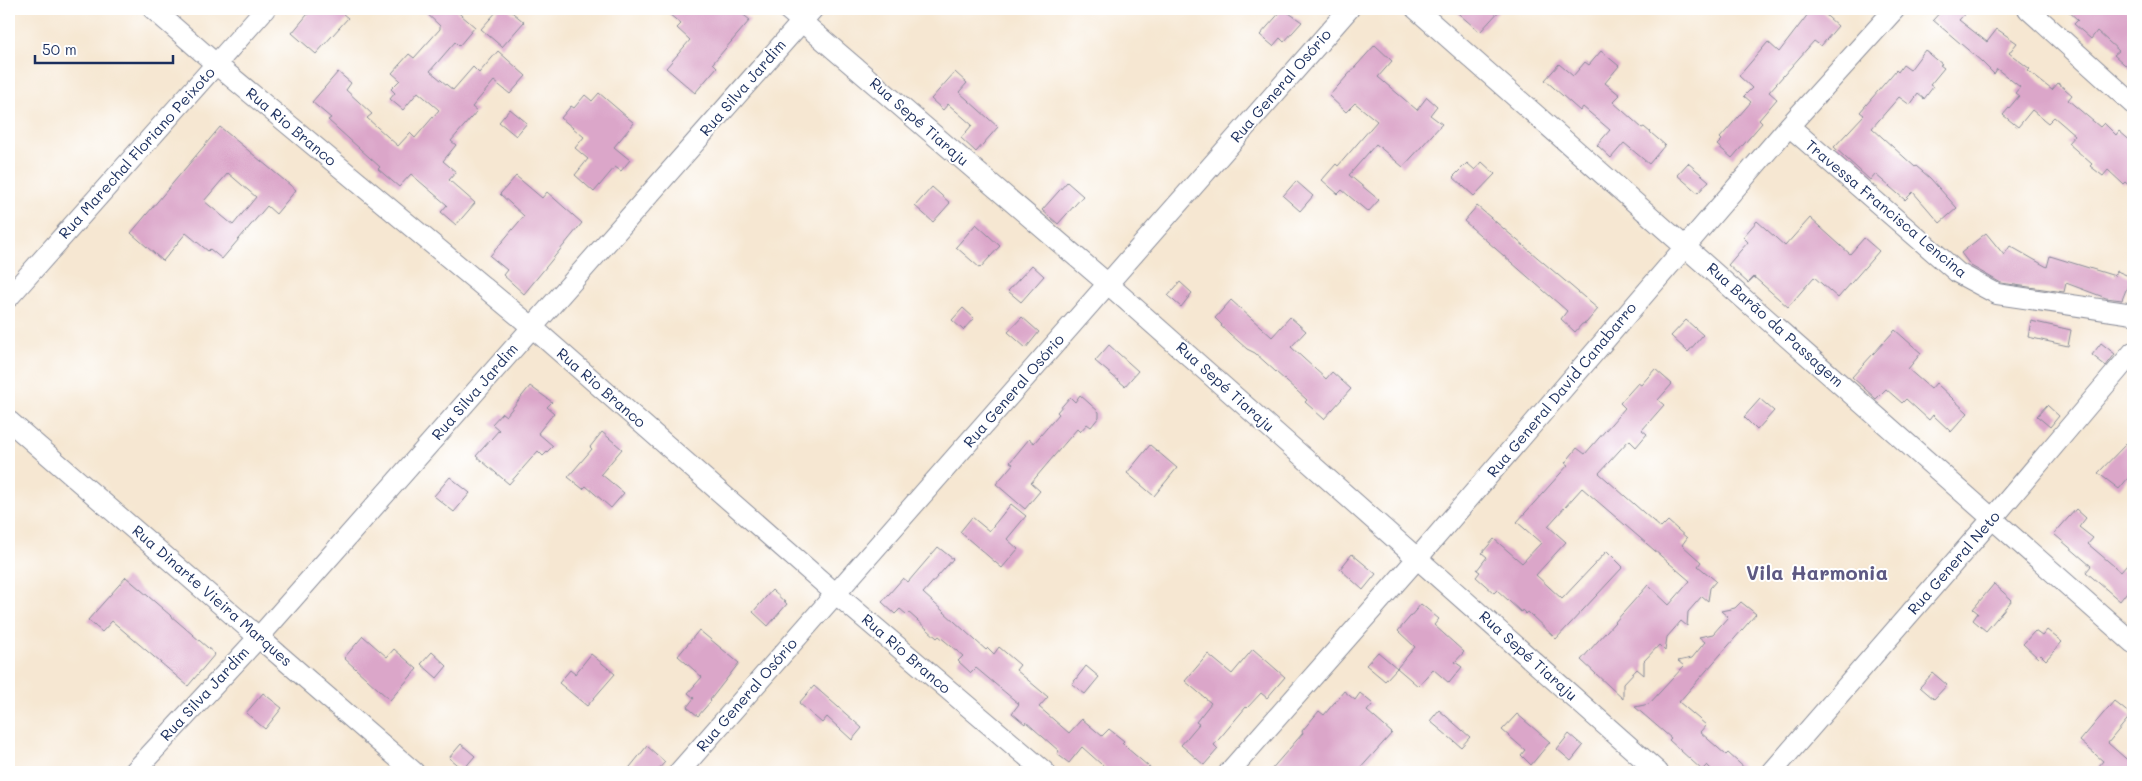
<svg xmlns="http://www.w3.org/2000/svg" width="2142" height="781" viewBox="0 0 2142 781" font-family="Mali,sans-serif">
  <rect width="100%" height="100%" fill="#fff"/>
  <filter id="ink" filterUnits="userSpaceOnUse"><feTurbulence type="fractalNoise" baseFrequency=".02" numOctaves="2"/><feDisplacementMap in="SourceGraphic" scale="10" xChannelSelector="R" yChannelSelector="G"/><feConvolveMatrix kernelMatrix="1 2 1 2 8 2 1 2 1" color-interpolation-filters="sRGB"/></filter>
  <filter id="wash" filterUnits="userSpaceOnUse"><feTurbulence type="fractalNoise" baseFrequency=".0096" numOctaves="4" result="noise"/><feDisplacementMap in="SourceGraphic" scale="20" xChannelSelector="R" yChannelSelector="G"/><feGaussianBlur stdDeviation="1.12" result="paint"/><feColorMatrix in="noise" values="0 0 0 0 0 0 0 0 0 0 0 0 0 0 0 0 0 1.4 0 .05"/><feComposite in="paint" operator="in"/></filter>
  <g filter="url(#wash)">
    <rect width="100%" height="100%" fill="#f6e7d2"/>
    <g id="blocks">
      <!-- building -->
      <path fill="#dba6c9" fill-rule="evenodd" d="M312,9H337L348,18L316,54L292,33Z
        M422,9H454L475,27L459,46L455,42L430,71L453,90L473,67L479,73L498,51L526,76L510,94L494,81L472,107L477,111L451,141L456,145L443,161L456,172L449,180L475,203L456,225L441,212L447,205L411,174L399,187L378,169L380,167L328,120L331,118L312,102L338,72L351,83L346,90L372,114L367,118L398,146L410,133L415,138L439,110L418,92L403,110L390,99L395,93L391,89L400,80L392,73L409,54L414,58L440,29V26Z
        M499,9H508L524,22L502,47L481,29Z
        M663,9H736L750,20L713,63L717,67L695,93L666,68L690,40L677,28L681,24Z
        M1283,9L1302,22L1284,42L1280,38L1273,46L1260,35Z
        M1453,9H1501L1480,32Z
        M1812,9H1819L1838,26L1821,46L1814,41L1769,92L1777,99L1759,120L1762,123L1732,158L1717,145L1722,140L1720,138L1751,102L1744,96L1752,88L1739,76L1768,42L1779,52Z
        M1943,9H1969L1959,20L1987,42L1997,29L2017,43L2009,53L2030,69L2028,71L2052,90L2058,83L2072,95L2068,100L2100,127L2104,123L2116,135L2119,131L2133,143V189L2125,182L2123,184L2108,170L2103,176L2090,166L2092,164L2068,143L2075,135L2054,117L2048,123L2032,110L2018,127L2003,115L2019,96L2015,93L2020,87L1997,69L1994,74L1981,61L1933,20Z
        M2066,9H2125L2133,16V72L2114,55L2119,51L2097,31L2091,39L2074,24L2078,20Z
        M1375,45L1392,61L1378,77L1417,110L1427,97L1437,106L1430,115L1442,124L1403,167L1376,144L1349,175L1379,200L1368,212L1342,190L1338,194L1322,180L1336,164L1338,166L1377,121L1355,103L1346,112L1329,96Z
        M1925,50L1942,64L1940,65L1944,68L1930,85L1933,87L1924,99L1918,94L1910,105L1899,97L1872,128L1915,167L1916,166L1930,178L1957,208L1940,223L1913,192L1905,200L1875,174L1870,180L1834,147L1864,115L1860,112L1896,70L1898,72L1903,65L1910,70Z
        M1601,51L1619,66L1605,83L1620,95L1613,102L1642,128L1644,127L1665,145L1649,164L1624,143L1611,158L1597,145L1610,130L1583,107L1580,111L1545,80L1559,64L1573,76L1585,62L1589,65Z
        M955,72L967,83L959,92L998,127L976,152L961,138L972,125L948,104L943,110L931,99Z
        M599,93L634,123L614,147L630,160L621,171L615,167L594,192L575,175L588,159L575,148L584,137L561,118L571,106L574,108L585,95L592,101Z
        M510,109L527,123L516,136L499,122Z
        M220,127L296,190L276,214L267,206L222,259L210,249L208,251L186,233L163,261L131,233ZM228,173L256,197L233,225L204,201Z
        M1482,162L1495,174L1474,196L1453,177L1467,163L1475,170Z
        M1688,163L1709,181L1698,193L1677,175Z
        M516,176L542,198L547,192L582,223L524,294L503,275L507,270L490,256L524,216L500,194Z
        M1296,181L1313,196L1300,211L1283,196Z
        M1067,182L1083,196L1058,224L1042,210Z
        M932,187L950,203L933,222L915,206Z
        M1477,206L1598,309L1586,323L1582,324L1575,332L1561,319L1567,311L1464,221Z
        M1810,218L1850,254L1864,238L1879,251L1838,298L1814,277L1788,307L1754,277L1748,283L1728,265L1748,242L1743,237L1757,221L1785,246Z
        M976,224L1000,246L980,268L956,247Z
        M1986,233L2004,255L2010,246L2047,267L2050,256L2115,276L2117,271L2131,277L2122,300L2106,298L2066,283L2064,292L2001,283L1971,266L1961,253Z
        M1032,265L1044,276L1021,302L1008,291Z
        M1180,282L1192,293L1181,307L1168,296Z
        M1231,300L1272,337L1290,317L1306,331L1291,347L1326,379L1332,372L1351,389L1324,419L1305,402L1307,400L1255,353L1247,349L1221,326L1222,325L1215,318Z
        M963,308L974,318L963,330L952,320Z
        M1022,317L1039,332L1026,348L1008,332Z
        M1686,320L1703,335L1688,352L1671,336Z
        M2031,321L2071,330L2068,346L2028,337Z
        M1895,330L1921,353L1908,369L1931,389L1936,383L1968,413L1951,432L1933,415L1929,420L1906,399L1902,403L1886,389L1876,399L1852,377Z
        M2101,343L2115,354L2106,366L2092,355Z
        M1109,345L1138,371L1125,386L1095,361Z
        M1655,369L1672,384L1658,400L1664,405L1642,430L1647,434L1636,447L1629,440L1599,473L1661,528L1668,521L1687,538L1682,545L1701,562L1698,566L1716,581L1710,588L1708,601L1702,596L1688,612L1687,626L1681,621L1667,637L1665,651L1659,645L1644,661V675L1637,669L1623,684V699L1581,660L1648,585L1669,605L1690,581L1582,488L1548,526L1566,542L1536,575L1562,599L1607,551L1623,567L1556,639L1528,612L1526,614L1522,610L1521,612L1497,590L1494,593L1476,577L1480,572L1477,570L1487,557L1482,553L1494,539L1522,563L1541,543L1517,522L1568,465L1565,463L1577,448L1585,454L1625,408L1620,403L1638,383L1641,385Z
        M530,386L552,402L547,407L554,413L538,433L553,446L543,456L538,451L509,484L476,456L499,430L492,424L502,413L506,416Z
        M1080,395L1099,412V417L1091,427L1087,424L1080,432L1077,429L1031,483L1040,491L1025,509L996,484L1013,464L1010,462L1029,439L1034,443L1059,414L1057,412L1070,397L1075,402Z
        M1760,399L1774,411L1757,430L1744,417Z
        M2047,405L2059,416L2050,427L2037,416Z
        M602,432L622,449L601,474L624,493L611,508L586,486L583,489L568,477L592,449L590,447Z
        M2126,444L2133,451V472L2119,489L2098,473Z
        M1150,445L1177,468L1154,496L1127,473Z
        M450,477L470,493L454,512L434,496Z
        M1011,504L1026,516L1007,539L1018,549L1002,568L960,532L972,517L989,531Z
        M2076,509L2086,518L2079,527L2093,538L2088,544L2121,572L2133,558V584L2120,601L2086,572L2091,566L2054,534Z
        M938,547L953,559L923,593L986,650L988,648L994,654L999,647L1020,665L1016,670L1048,697L1039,707L1069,733L1082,719L1102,736L1109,729L1124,741L1122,743L1127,748L1155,772H1110L1082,747L1069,763L1057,754L1059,751L1026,722L1025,724L1012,713L1019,704L976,668L971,673L958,661L963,656L939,636L937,638L908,612L906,614L900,609L895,614L882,602L903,578L908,582Z
        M1352,554L1376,574L1363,590L1340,569Z
        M126,577L215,654L188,686L112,621L102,632L88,620Z
        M1994,584L2012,600L1986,631L1973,620L1978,613L1973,609Z
        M772,590L787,604L768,626L753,612Z
        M1741,602L1756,614L1679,702L1706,725L1700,732L1726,755L1728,753L1749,772H1714L1707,765L1702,770L1669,740L1671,738L1635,707L1649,704L1684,666L1678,661L1692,658L1705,642L1699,637L1713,634L1728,617L1721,611L1735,608Z
        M1421,604L1439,619L1434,625L1464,652L1455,662L1462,667L1449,683L1433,669L1418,686L1397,668L1415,647L1398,631Z
        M699,630L739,663L710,700L711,701L698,716L687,707L694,698L688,693L702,677L678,656Z
        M2047,630L2062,642L2046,660L2041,655L2038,658L2023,644L2035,631L2042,636Z
        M363,636L387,657L394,649L417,669L390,700L344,658Z
        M1253,649L1285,677L1267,698L1261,693L1247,708L1246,707L1214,745L1218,749L1204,765L1181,745L1199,724L1196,722L1211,703L1185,681L1208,654L1232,674Z
        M432,652L447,666L437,678L421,664Z
        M1378,652L1397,668L1385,681L1366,665Z
        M591,654L615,674L587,706L559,683L570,670L575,674Z
        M1086,666L1099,677L1085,694L1072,684Z
        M1933,673L1947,685L1934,699L1920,687Z
        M814,686L862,728L852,740L827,717L822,723L799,703Z
        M1344,691L1355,700L1360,693L1373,704L1367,711L1392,733L1357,772H1269L1303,733L1302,731L1319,711L1324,715Z
        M263,693L282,708L265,729L246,713Z
        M2114,701L2131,715L2108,743L2133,765V772H2094L2103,761L2080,741Z
        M1439,710L1470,737L1461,747L1430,721Z
        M1517,714L1550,742L1531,765L1521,755L1525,750L1502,730Z
        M1569,734L1583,746L1571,761L1557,749Z
        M461,744L475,756L463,770L449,758Z
        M647,746L665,762L656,772H626Z"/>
    </g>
  </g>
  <g filter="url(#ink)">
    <use href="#blocks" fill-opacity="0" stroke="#888b98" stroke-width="1"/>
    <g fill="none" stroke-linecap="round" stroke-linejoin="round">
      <defs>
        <path id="minor" d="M153,9L217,65L532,327L836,594L1045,772
          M787,9L1108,284L1658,772
          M1416,9L2133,643
          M2028,9L2133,104
          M1789,126L1958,273L1997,294L2133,314
          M9,297L265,9
          M9,421L414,772
          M134,772L259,637L813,9
          M679,772L1349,9
          M1229,772L1422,553L1789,126L1895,9
          M1772,772L1992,519L2133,352"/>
      </defs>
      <!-- minor casing -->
      <use href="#minor" stroke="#888b98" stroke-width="22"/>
      <!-- minor -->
      <use href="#minor" stroke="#fff" stroke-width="20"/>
    </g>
  </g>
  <g text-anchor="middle" stroke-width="4" stroke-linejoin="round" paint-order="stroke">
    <!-- street labels -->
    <g font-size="15" fill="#1b2f5e" stroke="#fff">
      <text transform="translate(1281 86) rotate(-49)" y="5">Rua General Osório</text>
      <text transform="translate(743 88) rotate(-49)" y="5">Rua Silva Jardim</text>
      <text transform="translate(919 122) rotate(41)" y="5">Rua Sepé Tiaraju</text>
      <text transform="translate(291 127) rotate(40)" y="5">Rua Rio Branco</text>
      <text transform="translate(137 153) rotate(-48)" y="5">Rua Marechal Floriano Peixoto</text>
      <text transform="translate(1886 209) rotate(40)" y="5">Travessa Francisca Lencina</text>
      <text transform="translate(1775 325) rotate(42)" y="5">Rua Barão da Passagem</text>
      <text transform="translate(1225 387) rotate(42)" y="5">Rua Sepé Tiaraju</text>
      <text transform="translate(601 388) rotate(41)" y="5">Rua Rio Branco</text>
      <text transform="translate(1562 390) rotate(-50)" y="5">Rua General David Canabarro</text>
      <text transform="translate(1014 391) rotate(-49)" y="5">Rua General Osório</text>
      <text transform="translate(475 392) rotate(-49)" y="5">Rua Silva Jardim</text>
      <text transform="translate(1954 563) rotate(-49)" y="5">Rua General Neto</text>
      <text transform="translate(212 596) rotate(41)" y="5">Rua Dinarte Vieira Marques</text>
      <text transform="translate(906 654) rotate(41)" y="5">Rua Rio Branco</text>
      <text transform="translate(1528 656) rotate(42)" y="5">Rua Sepé Tiaraju</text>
      <text transform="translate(205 694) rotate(-47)" y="5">Rua Silva Jardim</text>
      <text transform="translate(747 695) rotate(-49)" y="5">Rua General Osório</text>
    </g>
    <!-- district labels -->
    <g font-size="20" font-weight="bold" fill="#5e5983" stroke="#fff">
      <text x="1817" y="580">Vila Harmonia</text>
    </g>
  </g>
  <!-- margin -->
  <rect width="2142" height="781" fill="none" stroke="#fff" stroke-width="30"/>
  <!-- scale -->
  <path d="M35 55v8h138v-8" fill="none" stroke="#1b2f5e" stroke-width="2.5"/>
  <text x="42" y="55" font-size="15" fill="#1b2f5e" stroke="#ffffff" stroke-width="4" paint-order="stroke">50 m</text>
</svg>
